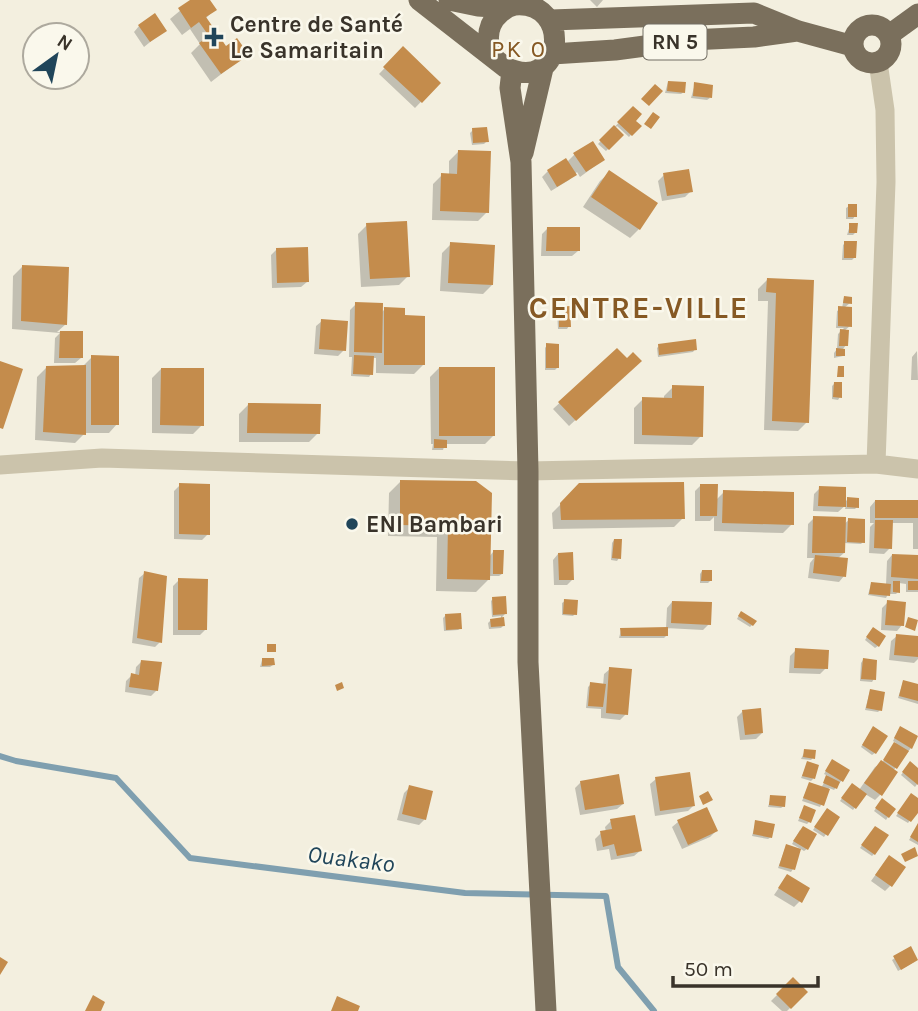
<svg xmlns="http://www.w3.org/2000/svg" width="918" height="1011" viewBox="0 0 918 1011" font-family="Karla,sans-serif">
  <rect width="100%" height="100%" fill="#f3efdf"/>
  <!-- shadow -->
  <path fill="#0003" d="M193,0H207L214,10L205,19L226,48L246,55L211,82L191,53L200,44L190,29L182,35L170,19Z
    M590,0H603L597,7Z
    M139,26L165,30L144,47L134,32Z
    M403,49L439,83L415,108L379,74Z
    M668,82L684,92L681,94L665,93Z
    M695,84L710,98L707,100L691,98Z
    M633,108L634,121L639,126L629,137L617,126L615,128L622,135L606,151L598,144Z
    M473,130L487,141L484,144L472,145L470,133Z
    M458,152L487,212L478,221L432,220L433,184L442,175H449V161Z
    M575,154L603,160L580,177L577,172L569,180L551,191L542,177L548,171L567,162Z
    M609,173L639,229L630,238L583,207L600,181Z
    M664,175L691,191L685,197L662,201L658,181Z
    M849,206L855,216L853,219H846V208Z
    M367,225L408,276L399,285L361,287L358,234Z
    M850,225L855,233L853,235H847Z
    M547,229L578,251L572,256H541L542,234Z
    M845,243L854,258L852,260H842L843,245Z
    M451,244L492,285L483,294L440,291L442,253Z
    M277,249L307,282L301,287L272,288L271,255Z
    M22,267L66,324L57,332L81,333V358L75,363H54L55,338L60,333L12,329L13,276Z
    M767,280L812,282L807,422L798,431L764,430L768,301H758V289Z
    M844,298L850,303L844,308L850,326L844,331L846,345L843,349V356L834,358V353L837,349L838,334L844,328H836L837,311L842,308Z
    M356,304L381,313L385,309L403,317L423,365L414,374L376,373V358H372L371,374L369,377L351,376L352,357H349L350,310Z
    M559,309L569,326L567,329H558L557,311Z
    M322,321L344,350L338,356L314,354L316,326Z
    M547,345L557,368L555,370H545V348Z
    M659,346L695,349L693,352L658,357L657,348Z
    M617,350L627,360L639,361L569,426L553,409Z
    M917,351L918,380H911L912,357Z
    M92,357L117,424L109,433H85L75,443L35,440L37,377L46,368L83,366Z
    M439,368L494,435L485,444H445L443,450H432L433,444H431L430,377Z
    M161,369L202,425L193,434L152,433V378Z
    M835,383L840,397L838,400L832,399V386Z
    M673,387L701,436L692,445L634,444V408L643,399L664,400V396Z
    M248,405L318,433L309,442H239V414Z
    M401,481L489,557L493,552L502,574L499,576H488V580L476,592L436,591L437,537L388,536L389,493Z
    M180,485L208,534L202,540L174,539V491Z
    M580,485L683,518L674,527L553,529L552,513Z
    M701,485L716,500L724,492L792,524L783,533L714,531V517L710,521H695V491Z
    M820,488L844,503L848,499L857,507L855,509H845L846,505L838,512L813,511L814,494Z
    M875,501L918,502V549H913V523H891L890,548L884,554L869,553L870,527L874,523H870V507Z
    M814,518L844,524L849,520L863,542L861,544L844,543V553L837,559L844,576L839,582L808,578L810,563L814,558H807L808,524Z
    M614,540L619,558L617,561L611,560L612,543Z
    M558,554L573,579L567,585H554L553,560Z
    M892,555L918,557V592H906V584L899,583L898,592L896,594H888L886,598L868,595L871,584L886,585L887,561Z
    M702,571L711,580L708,583H700V574Z
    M145,573L160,642L155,647L132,643L139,578Z
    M179,580L206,629L200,635H173V586Z
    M493,599L505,614L502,617L503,626L501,628L489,629L488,623L491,620L501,619V616L492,617L491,601Z
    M565,601L575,614L573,616L562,615V603Z
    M672,602L709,624L703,630L666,628L667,635L664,638H619L621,630L666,629L667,608Z
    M888,602L902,625L897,631L881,630L882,608Z
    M446,615L461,628L458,630L444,631L443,618Z
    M739,615L752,625L750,627L737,619Z
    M871,631L878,646L875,648L865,640Z
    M897,636L918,638V659L914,663L889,660L891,641Z
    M796,650L826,668L820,674L789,673L790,656Z
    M262,660L273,665L270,667H260Z
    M863,660L874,679L872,682L860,681L861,663Z
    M142,661L157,690L151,696L125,692L126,681L132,675L135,676L136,667Z
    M610,669L626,714L620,720L601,718V709L586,708L588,687L591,684L603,686L604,674Z
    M903,682L918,686V704L898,698Z
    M870,691L880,710L878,712L865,710Z
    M743,711L762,733L756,739L740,740L737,717Z
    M871,731L875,753L872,755L861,747Z
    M898,731L911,748L893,771L880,795L875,800L865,794L853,810L840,801L850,787L859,790L875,767L882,763L896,743L893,741Z
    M805,751L813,758L811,760L801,759Z
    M808,763L813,779L811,781L801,778Z
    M830,764L842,780L834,790L829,788L820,807L802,801L809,784L821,788L828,776L824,774Z
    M910,764L918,770V783L915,787L901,775Z
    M656,779L694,805L688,811L655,816L650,784Z
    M581,782L623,804L617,809L580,815L575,788Z
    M410,787L425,819L419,825L397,820L404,793Z
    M771,797L784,806L781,808L768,807Z
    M909,798L918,800V810L908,823L896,816Z
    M880,803L888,817L886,820L874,811Z
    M804,808L809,822L807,824L798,821Z
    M825,812L826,834L824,837L813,830Z
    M611,821L640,851L634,856L611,860L609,849L597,851L595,839L601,833L606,832L605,827Z
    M678,822L716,831L710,837L682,849L672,827Z
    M756,822L771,837L768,839L752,836Z
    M918,825V845L909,840Z
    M800,830L807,849L804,851L792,844Z
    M873,830L874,854L872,856L860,848Z
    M786,846L793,869L791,872L778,868Z
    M884,863L890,886L885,891L871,881Z
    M787,876L800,901L794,907L774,895Z
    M910,948L914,962L898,971L892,960Z
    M793,979L806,992L787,1011H782L771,1001Z"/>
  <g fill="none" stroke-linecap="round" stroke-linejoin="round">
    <!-- stream -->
    <path stroke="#7f9faf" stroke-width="6" d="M0,756L16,761L116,778L190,858L465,893L606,896L618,967L654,1011"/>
  </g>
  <!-- building -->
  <path fill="#c48c4c" d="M190,0H210L217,10L206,17L226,46L237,38L249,55L221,74L199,43L209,36L199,22L191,28L178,8Z
    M155,13L167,31L150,42L138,25Z
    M403,46L441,83L422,103L383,67Z
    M668,81L686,82L685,93L667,91Z
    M694,82L713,85L712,98L693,96Z
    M655,84L663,91L649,106L641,99Z
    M633,106L642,114L636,121L642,126L632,136L617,122Z
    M653,112L660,117L651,129L644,124Z
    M614,125L624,135L609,150L599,140Z
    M487,127L489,142L473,143L472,128Z
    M593,141L605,160L586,172L573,153Z
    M458,150L491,151L489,213L440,211L441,173L457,174Z
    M566,158L577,175L557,187L547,170Z
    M689,169L693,192L667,196L663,173Z
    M609,170L658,203L640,230L591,197Z
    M848,204H857V217H848Z
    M407,221L410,277L370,279L366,223Z
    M849,223H858L857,233H849Z
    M547,227H580V251H546Z
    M844,241H857L856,258H844Z
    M450,242L495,245L493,285L448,283Z
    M308,247L309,282L277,283L276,248Z
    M22,265L69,267L67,325L21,321Z
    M767,278L814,280L809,423L772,421L776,293L766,292Z
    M844,296L852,297V304L843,303Z
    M355,302L383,303L382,353L354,352Z
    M570,306L571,327H559V307Z
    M838,306L852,307V327L838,326Z
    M384,307L405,308V315L425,316V365H384Z
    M321,319L348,321L346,351L319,349Z
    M840,329L849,330L848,346H839Z
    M60,331H83V358H59Z
    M696,339L697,350L659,355L658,344Z
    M546,343L559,344V368H546Z
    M617,348L627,358L633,352L642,361L576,421L558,402Z
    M836,348L845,349V356H836Z
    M91,355L119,356V425H91Z
    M354,355L374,356L373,375L353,374Z
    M0,361L23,369L3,429L0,428Z
    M86,365V435L43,432L46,366Z
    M838,366H844V377H837Z
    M439,367H495V436H439Z
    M161,368H204V426L160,425Z
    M834,382H842V398L833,397Z
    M672,385L704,386L703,437L642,435V397L672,398Z
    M248,403L321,404L320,434L247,433Z
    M434,439L447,440V448H434Z
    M400,480L476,481L492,493L490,580L447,579L448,526L400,525Z
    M684,482L685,519L561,520L560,503L579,483Z
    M179,483L210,484V535L179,534Z
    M700,484H718L717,516H700Z
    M819,486L846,487V507L818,506Z
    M723,490L794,492V525L722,523Z
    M847,497L859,498V508L847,507Z
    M875,500H918V518H875Z
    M813,516L846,517L845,553H812Z
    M848,518L865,519V543L847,542Z
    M875,520H893L892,549L874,548Z
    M614,539H622L621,559L612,558Z
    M493,550H504L503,574H493Z
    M573,552L574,580H559L558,553Z
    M892,554L918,555V579L891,577Z
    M815,555L848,558L846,577L813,573Z
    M702,570H712V581H701Z
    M144,571L167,576L162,643L137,638Z
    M178,578L208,579L207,630H178Z
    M893,581H900V593L893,592Z
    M908,581H918V590H908Z
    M871,582L891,584L890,596L869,594Z
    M506,596L507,614L493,615L492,597Z
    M564,599L578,600L577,615L563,614Z
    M887,600L906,602L904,626L885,625Z
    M672,601L712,602L711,625L671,623Z
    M741,611L757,621L753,626L738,616Z
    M461,613L462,629L446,630L445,614Z
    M504,617L505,626L491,627L490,619Z
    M908,617L918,620L915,631L905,627Z
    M668,627V636H621L620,628Z
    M873,627L886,636L879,647L866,637Z
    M896,634L918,636V657L894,655Z
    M267,644H276V652H267Z
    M795,648L829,650L828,669L794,668Z
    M262,658H274L275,665L262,666Z
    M863,658L877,660L876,680L861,679Z
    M141,660L162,662L158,691L129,687L131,673L139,675Z
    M609,667L632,669L628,715L606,713Z
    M903,680L918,684V701L899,696Z
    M342,682L344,688L337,691L335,685Z
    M590,682L606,684L603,707L588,706Z
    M870,689L885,692L882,711L866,708Z
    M761,708L763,733L745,735L742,710Z
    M873,726L888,736L876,754L862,745Z
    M900,726L918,736L912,749L894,738Z
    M894,742L909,751L897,769L883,760Z
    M804,749L816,750L815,759L803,757Z
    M832,759L850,770L843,782L825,771Z
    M881,760L898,772L882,796L864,783Z
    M807,761L819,765L815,779L802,776Z
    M910,761L918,768V785L902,772Z
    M690,772L695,806L660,811L655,777Z
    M619,774L624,804L585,810L580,781Z
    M826,775L840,782L837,789L823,783Z
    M809,782L830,789L824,806L803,798Z
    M852,783L867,794L856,809L841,798Z
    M409,785L433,791L426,820L402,814Z
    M708,791L713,800L703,805L699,796Z
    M911,793L918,798V813L911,822L897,813Z
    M770,795L786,796L785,807L769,805Z
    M882,798L896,809L889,818L875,808Z
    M804,805L816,810L811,823L799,818Z
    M707,807L718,831L688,845L677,820Z
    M827,808L840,817L828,836L814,827Z
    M635,815L642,851L617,856L614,844L603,847L600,831L612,829L610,819Z
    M755,820L775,824L772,838L753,834Z
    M918,823V842L910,837Z
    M803,826L817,834L808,850L793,841Z
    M875,826L889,835L875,855L861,845Z
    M786,844L801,849L795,870L779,866Z
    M915,847L918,856L905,862L901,854Z
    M889,855L906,867L892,887L875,875Z
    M787,874L810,888L802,903L778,888Z
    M911,946L918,960L901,970L893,956Z
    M0,957L8,962L0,975Z
    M793,977L808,992L791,1009L776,994Z
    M93,995L105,1002L101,1011H85Z
    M337,996L360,1006L358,1011H331Z"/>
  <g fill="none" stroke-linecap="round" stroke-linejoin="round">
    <!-- minor -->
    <path stroke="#cbc3ab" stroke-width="19" d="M876,464L886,182L885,110L878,62
      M0,465L102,458L528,471L876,464L918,469"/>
    <!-- major -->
    <path stroke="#7a6f5c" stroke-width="21" d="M419,0L505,67C565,96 573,0 515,5C505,7 495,16 491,25C486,37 489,47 494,57
      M449,0L478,6L507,8
      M551,20L754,13L798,31L853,46
      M853 44a19 19 0 1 1 38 0a19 19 0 1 1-38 0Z
      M889,35L918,14
      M552,54L615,50L690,40L754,37L797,31
      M512,70L510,88L521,162L528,471V662L546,1011
      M523,153L544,64"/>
  </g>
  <!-- markers -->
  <g fill="#20455a" stroke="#faf8ec" stroke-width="2.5">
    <path d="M210.5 26.5h7v7h7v7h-7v7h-7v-7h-7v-7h7z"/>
    <circle cx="352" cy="524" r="7"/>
  </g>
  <g text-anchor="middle" stroke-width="5" stroke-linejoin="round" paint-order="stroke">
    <!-- shield labels -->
    <rect fill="#faf8ec" stroke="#736e64" stroke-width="2" x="643.5" y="24.5" width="63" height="35" rx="5"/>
    <g font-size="21" font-weight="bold" fill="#39332a">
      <text x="675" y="49">RN 5</text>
    </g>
    <!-- poi labels -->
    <g font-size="23" font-weight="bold" fill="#39332a" stroke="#faf8ec" text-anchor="start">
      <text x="230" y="32">Centre de Santé<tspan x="230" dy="26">Le Samaritain</tspan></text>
      <text x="366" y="532">ENI Bambari</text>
    </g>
    <!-- neighbourhood labels -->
    <g font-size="24" letter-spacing="2" fill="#865924" stroke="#faf8ec">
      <text x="519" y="57">PK 0</text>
    </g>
    <!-- water labels -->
    <g font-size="24" font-style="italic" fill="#20455a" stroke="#faf8ec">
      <text transform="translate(351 859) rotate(7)" y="8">Ouakako</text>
    </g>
    <!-- district labels -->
    <g font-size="30" font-weight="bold" letter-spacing="2" fill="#865924" stroke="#faf8ec">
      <text x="639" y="318">CENTRE-VILLE</text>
    </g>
  </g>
  <!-- north arrow -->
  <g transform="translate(56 56) rotate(33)"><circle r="33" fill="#faf8ec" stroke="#ada99e" stroke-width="2"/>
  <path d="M0-5L12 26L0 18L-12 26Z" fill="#20455a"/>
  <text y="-10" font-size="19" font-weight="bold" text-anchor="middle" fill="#39332a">N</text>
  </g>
  <!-- scale -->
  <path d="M673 976v10h145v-10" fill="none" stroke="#39332a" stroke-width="3.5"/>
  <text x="684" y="976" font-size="21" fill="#39332a" stroke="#faf8ec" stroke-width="5" paint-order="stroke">50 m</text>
</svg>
